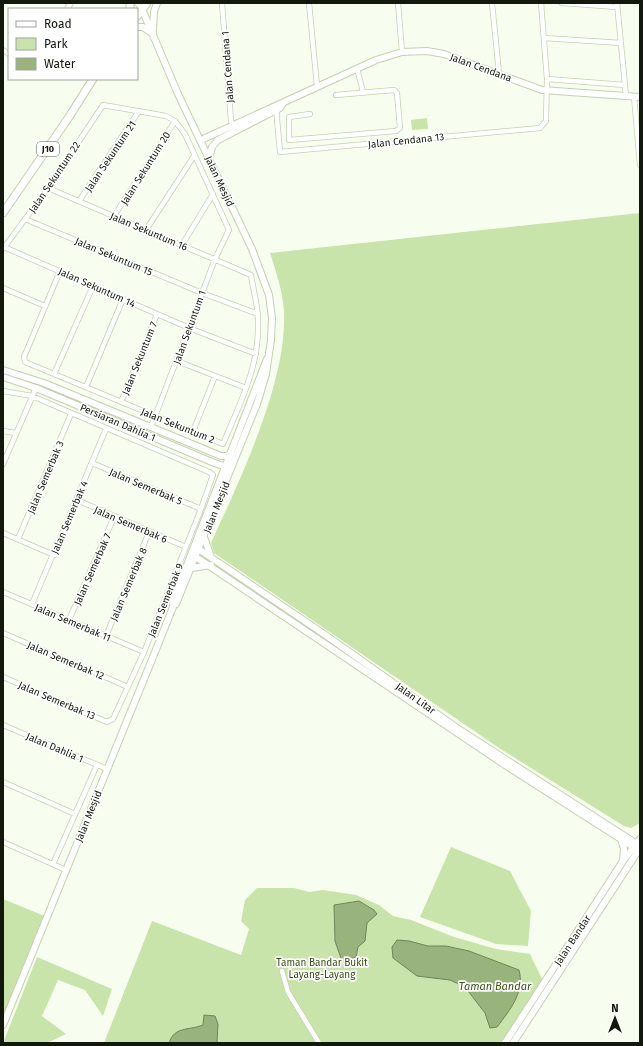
<svg xmlns="http://www.w3.org/2000/svg" width="643" height="1046" viewBox="0 0 643 1046" font-family="'Fira Sans',sans-serif">
  <rect width="100%" height="100%" fill="#f7fef0"/>
  <!-- green -->
  <path fill="#c9e4aa" d="M427,118L428,129L412,130L411,120Z
    M640,213V823L631,828L624,826L499,748L214,553L211,543C240,479 287,383 284,312C283,292 276,272 270,253Z
    M451,847L510,871L531,911L528,946L496,944L420,917Z
    M257,888H294L309,892L323,890L356,895L379,905L393,916L411,920L454,937L496,949L530,954L544,983L503,1043H104L152,921L241,955L249,929L241,921L245,900Z
    M3,899L47,917L3,1025Z
    M37,957L112,989L103,1016L85,990L58,980L42,1016L66,1034L47,1043H3Z"/>
  <!-- water -->
  <path fill="#99b37c" stroke="#70845a" d="M359,901L374,910L377,914L367,923L365,941L358,947L356,957L345,961H342L335,941L334,905Z
    M397,940L409,941L428,946H446L469,951L519,970C525,992 510,1010 497,1027L490,1028L485,1013L465,987L450,980L417,976L393,958L392,947Z
    M204,1015L215,1016L218,1024L217,1043H169C175,1026 187,1031 203,1025Z"/>
  <g fill="none" stroke-linecap="round" stroke-linejoin="round">
    <defs>
      <path id="street" d="M137,3L142,9
        M222,3L231,121L233,127
        M309,3L317,86
        M398,3L402,52
        M492,3L499,73
        M562,3L617,7
        M617,3L626,96
        M67,9L71,3
        M544,38L621,43
        M3,50L9,54
        M357,68L363,92
        M547,79L625,85
        M634,96L640,165
        M276,108L280,152L540,128L546,121L547,79L541,3
        M310,114L289,117V140L396,131L400,128L397,93L394,90L336,95
        M48,188L251,275C253,290 258,305 258,320C260,366 240,403 223,444L25,362L24,357L60,271
        M79,201L139,111
        M114,216L175,121
        M25,219L202,293L258,314
        M146,230L194,156
        M182,245L213,194
        M4,247L189,328L256,354
        M3,249L48,188L103,105L166,116L175,121L185,134L229,230L215,259L151,427
        M3,288L45,306
        M177,361L246,388
        M54,374L93,286
        M86,387L123,299
        M3,391L32,396L209,472L213,475L201,509L144,652L113,719L107,722L3,677
        M121,402L157,314
        M194,429L215,376
        M3,431L16,433
        M92,463L201,509
        M3,464L36,388
        M77,500L186,547
        M3,533L54,555
        M18,539L71,414
        M3,592L144,652
        M32,604L106,429
        M69,620L114,517
        M3,633L128,687
        M106,636L149,532
        M3,725L107,769
        M3,782L75,814
        M3,842L66,870
        M53,864L97,765
        M282,971L288,992L319,1043"/>
      <path id="secondary" d="M142,9L178,94L252,249L269,295L272,318L271,340L266,374L257,404L176,604
        M137,27H143L153,34
        M153,30L154,12L157,3
        M201,140L376,60L402,52L427,51L444,54L542,90L640,97
        M209,159L212,147L218,140L280,108L283,103
        M3,370L44,383L221,456H227L231,453
        M3,377L36,388L212,462L226,467L229,466
        M204,537L211,557
        M197,548L324,634L457,728L640,846
        M193,555L505,765L638,850
        M192,568L211,565
        M621,839L624,849L623,861
        M3,1025L153,657L173,607V601L267,359
        M505,1043L623,861L640,839
        M513,1043L640,848"/>
      <path id="primary" d="M130,3V9
        M137,16L147,3
        M3,213L69,117L93,79"/>
    </defs>
    <!-- street casing -->
    <use href="#street" stroke="#c2d2b0" stroke-width="6"/>
    <!-- secondary casing -->
    <use href="#secondary" stroke="#c2d2b0" stroke-width="8"/>
    <!-- primary casing -->
    <use href="#primary" stroke="#c2d2b0" stroke-width="9"/>
    <!-- street -->
    <use href="#street" stroke="#fff" stroke-width="4.5"/>
    <!-- secondary -->
    <use href="#secondary" stroke="#fff" stroke-width="6"/>
    <!-- primary -->
    <use href="#primary" stroke="#fff" stroke-width="7"/>
  </g>
  <g text-anchor="middle" stroke-width="3.5" stroke-linejoin="round" paint-order="stroke">
    <!-- shield labels -->
    <rect fill="#fff" stroke="#595d54" stroke-width="1" x="37" y="142" width="22" height="14" rx="3"/>
    <g font-size="9" font-weight="bold" fill="#12180b">
      <text x="48" y="152">J10</text>
    </g>
    <!-- street labels -->
    <g font-size="10" fill="#12180b" stroke="#fff">
      <text transform="translate(227 67) rotate(-94)" y="4">Jalan Cendana 1</text>
      <text transform="translate(481 67) rotate(20)" y="4">Jalan Cendana</text>
      <text transform="translate(406 140) rotate(-6)" y="4">Jalan Cendana 13</text>
      <text transform="translate(110 156) rotate(-56)" y="4">Jalan Sekuntum 21</text>
      <text transform="translate(145 168) rotate(-58)" y="4">Jalan Sekuntum 20</text>
      <text transform="translate(54 177) rotate(-56)" y="4">Jalan Sekuntum 22</text>
      <text transform="translate(220 181) rotate(65)" y="4">Jalan Mesjid</text>
      <text transform="translate(149 231) rotate(23)" y="4">Jalan Sekuntum 16</text>
      <text transform="translate(114 256) rotate(23)" y="4">Jalan Sekuntum 15</text>
      <text transform="translate(97 287) rotate(24)" y="4">Jalan Sekuntum 14</text>
      <text transform="translate(189 327) rotate(-70)" y="4">Jalan Sekuntum 1</text>
      <text transform="translate(139 358) rotate(-68)" y="4">Jalan Sekuntum 7</text>
      <text transform="translate(118 422) rotate(23)" y="4">Persiaran Dahlia 1</text>
      <text transform="translate(178 425) rotate(22)" y="4">Jalan Sekuntum 2</text>
      <text transform="translate(45 477) rotate(-67)" y="4">Jalan Semerbak 3</text>
      <text transform="translate(146 486) rotate(23)" y="4">Jalan Semerbak 5</text>
      <text transform="translate(216 507) rotate(-68)" y="4">Jalan Mesjid</text>
      <text transform="translate(69 517) rotate(-67)" y="4">Jalan Semerbak 4</text>
      <text transform="translate(131 524) rotate(23)" y="4">Jalan Semerbak 6</text>
      <text transform="translate(92 569) rotate(-66)" y="4">Jalan Semerbak 7</text>
      <text transform="translate(128 584) rotate(-67)" y="4">Jalan Semerbak 8</text>
      <text transform="translate(165 600) rotate(-68)" y="4">Jalan Semerbak 9</text>
      <text transform="translate(73 622) rotate(23)" y="4">Jalan Semerbak 11</text>
      <text transform="translate(66 660) rotate(23)" y="4">Jalan Semerbak 12</text>
      <text transform="translate(416 698) rotate(35)" y="4">Jalan Litar</text>
      <text transform="translate(57 700) rotate(23)" y="4">Jalan Semerbak 13</text>
      <text transform="translate(55 747) rotate(23)" y="4">Jalan Dahlia 1</text>
      <text transform="translate(88 816) rotate(-68)" y="4">Jalan Mesjid</text>
      <text transform="translate(572 940) rotate(-57)" y="4">Jalan Bandar</text>
    </g>
    <!-- park labels -->
    <g font-size="10" fill="#354d11" stroke="#fff">
      <text x="322" y="966">Taman Bandar Bukit<tspan x="322" dy="12">Layang-Layang</tspan></text>
    </g>
    <!-- water labels -->
    <g font-size="11" font-style="italic" fill="#3a5217" stroke="#fff">
      <text x="495" y="990">Taman Bandar</text>
    </g>
  </g>
  <!-- border -->
  <rect width="643" height="1046" fill="none" stroke="#12180b" stroke-width="8"/>
  <!-- legend -->
  <rect x="8" y="8" width="130" height="72" fill="#ffffff" stroke="#a0a39d"/>
  <rect x="16" y="21" width="20" height="6" fill="#ffffff" stroke="#a0a39d"/>
  <text x="44" y="28" font-size="12" fill="#12180b">Road</text>
  <rect x="16" y="38" width="20" height="12" fill="#c9e4aa" stroke="#a0a39d"/>
  <text x="44" y="48" font-size="12" fill="#12180b">Park</text>
  <rect x="16" y="58" width="20" height="12" fill="#99b37c" stroke="#a0a39d"/>
  <text x="44" y="68" font-size="12" fill="#12180b">Water</text>
  <!-- north arrow -->
  <g transform="translate(615 1018)" stroke="#ffffff" stroke-width="3" paint-order="stroke">
  <path d="M0-3L7 15L0 10L-7 15Z" fill="#12180b"/>
  <text y="-6" font-size="11" font-weight="bold" text-anchor="middle" fill="#12180b">N</text>
  </g>
</svg>
